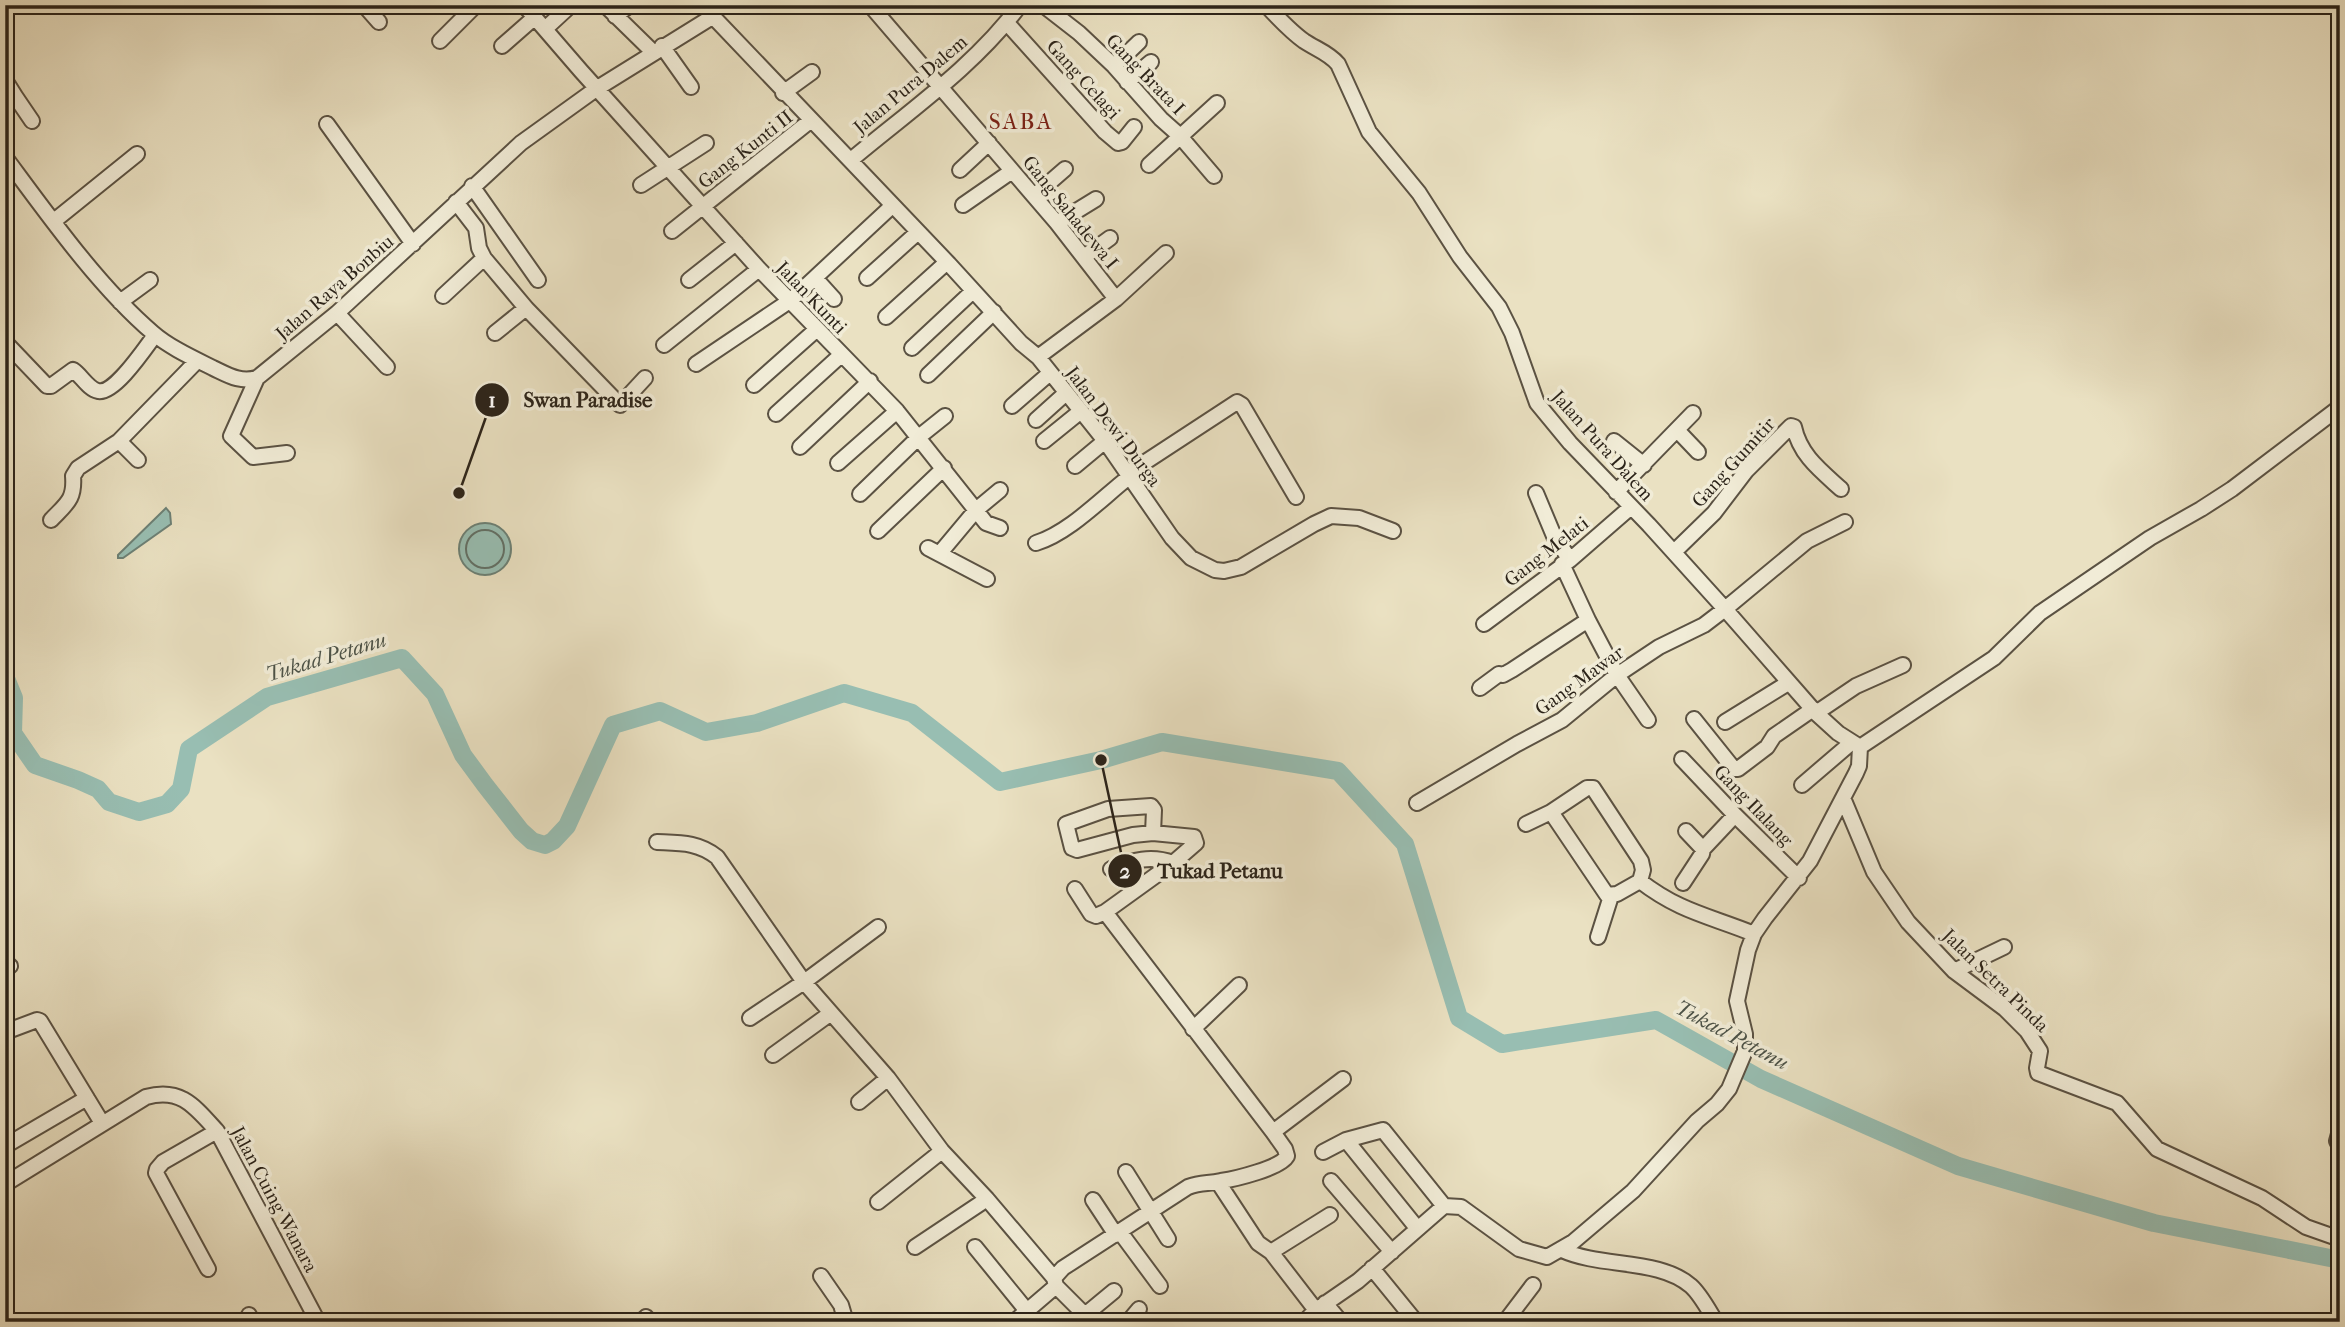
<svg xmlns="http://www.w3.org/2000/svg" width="2345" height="1327" viewBox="0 0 2345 1327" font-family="'IM FELL French Canon',serif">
  <rect width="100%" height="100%" fill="#eae1c2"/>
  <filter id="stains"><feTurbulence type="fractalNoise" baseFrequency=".00286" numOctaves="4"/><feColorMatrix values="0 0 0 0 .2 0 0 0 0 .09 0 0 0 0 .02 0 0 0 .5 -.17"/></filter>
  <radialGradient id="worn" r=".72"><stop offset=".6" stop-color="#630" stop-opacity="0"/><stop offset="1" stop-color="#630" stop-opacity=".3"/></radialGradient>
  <!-- water -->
  <path fill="#98beb2" stroke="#6c8075" stroke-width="2" d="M166,508L170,513L171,524L123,558H118V555Z
    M459 549a26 26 0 1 1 52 0a26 26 0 1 1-52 0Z"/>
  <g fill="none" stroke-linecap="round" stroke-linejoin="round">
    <!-- shore -->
    <path stroke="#627066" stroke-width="2" d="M466 549a19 19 0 1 1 38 0a19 19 0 1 1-38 0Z"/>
    <!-- river -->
    <path stroke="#98beb2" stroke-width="18" d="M5,676L14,698L13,733L35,765L78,780L98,789L109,802L139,812L167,804L181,789L189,749L267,697L402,658L435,694L463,755L485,785L521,831L532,841L545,845L553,841L567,826L613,725L660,711L706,732L757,723L844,693L912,713L1000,782L1101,760L1162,742L1338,771L1405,844L1459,1018L1502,1044L1656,1020L1761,1079L1958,1166L2154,1223L2340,1260"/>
    <defs>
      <path id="minor" d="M364,5L379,22
        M524,5L581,71L759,269L897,411L986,523L1000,528
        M605,5L653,52
        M702,5L949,264L1021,343L1038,357L1105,441L1172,538L1191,558L1215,570L1224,571L1241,567L1314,524L1331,516L1359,518L1393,531
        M870,5L1057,223L1116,299
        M1043,5L1079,33L1114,66L1161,119L1179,135L1214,176
        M1266,5C1278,18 1290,31 1304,41C1316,49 1329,53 1338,64L1369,132L1419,193L1460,257L1499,307L1512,333L1537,403L1570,443L1649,525L1725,609L1816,713L1838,733L1860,747
        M615,16L630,5
        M1007,23L1105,132L1118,143L1122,142L1134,127
        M545,29L571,5
        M440,41L476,5
        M502,46L535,17
        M662,46L691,87
        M1114,66L1139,42
        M5,80L15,96
        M1127,82L1151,62
        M783,93L812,72
        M5,103L15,96L32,121
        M327,124L413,244
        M5,157C48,215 99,287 153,333C169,347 193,358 213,368C228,375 240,383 257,378L337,313L521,143L596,89L712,17
        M851,160C908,112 975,66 1020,5
        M1149,165L1217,103
        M960,170L989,143
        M641,185L706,143
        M472,186L538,280
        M1034,196L1065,169
        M456,202L476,228L479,248L484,258L526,308L620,405L645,378
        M963,205L1012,171
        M54,221L137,154
        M1057,223L1096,199
        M672,231L810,121
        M1084,257L1110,238
        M815,278L834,299
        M867,278L918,232
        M689,280L736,243
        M443,296L484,258
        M120,302L150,280
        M337,313L387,367
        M886,317L947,262
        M495,333L526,308
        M5,342L47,386H51L73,370C81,375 88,389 98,391C114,395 146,347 155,335
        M664,345L759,269
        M912,348L973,291
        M1038,357L1116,299L1166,253
        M696,364L791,300L892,206
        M928,375L994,312
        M257,378L231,436L253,457L287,453
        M754,385L817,329
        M1012,406L1050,373
        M776,414L841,355
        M1036,420L1066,393
        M1678,431L1698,452
        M119,441L138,460
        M1044,441L1081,411
        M1614,441L1644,465
        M800,447L870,381
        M838,463L897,411
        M1075,466L1105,441
        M1127,474L1237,402L1242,405L1296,497
        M1616,492L1693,413
        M1536,493L1554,536L1570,560
        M860,494L920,436L945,416
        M51,520C66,504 75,500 73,476L78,468L119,441L197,361
        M878,531L944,468
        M1036,543C1069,533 1102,498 1129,477
        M928,548L987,579
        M1674,552L1714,513L1746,471L1791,426L1794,427C1800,455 1820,470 1841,489
        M940,553L976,510L1000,490
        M1588,620L1617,675L1648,720
        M1484,624L1570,560L1631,507
        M1480,688L1499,674L1503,675L1512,670L1588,620L1562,564
        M1816,713L1856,686L1903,665
        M1694,719L1734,769H1738L1767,747L1774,736L1813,709
        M1725,722L1788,683
        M1860,747L1994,658L2040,613L2150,538L2201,509L2232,489L2340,407
        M1682,759L1735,815L1799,878
        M1802,785L1851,743
        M1843,798L1874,872L1908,922L1954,971L2005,1009L2027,1031L2040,1051L2037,1068L2038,1073L2117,1103L2157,1149L2262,1198L2306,1227L2340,1239
        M1417,803L1517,744L1562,720L1617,675L1659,647L1704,625L1725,609L1807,541L1845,522
        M1526,824L1551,812L1587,788H1593L1641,861L1643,870L1640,881L1617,894L1607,895L1551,812
        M1686,831L1703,849
        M657,842C680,843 698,842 717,857L804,982L888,1078L942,1151L987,1199L1054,1278
        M1111,869C1133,860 1151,855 1173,863
        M1640,881C1680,912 1710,916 1754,934
        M1683,883L1702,854L1703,849L1735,815
        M1075,889L1091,914L1096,916L1105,912L1273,1132L1285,1149L1287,1156C1281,1168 1235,1179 1221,1181C1208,1184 1201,1182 1188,1187L1063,1268L1054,1278L1056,1286L1092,1322
        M1105,912L1173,863L1196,843L1194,837L1153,833L1133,835L1077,850L1072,848L1066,824L1108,809L1151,806L1154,810L1153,833
        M1598,937L1611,896
        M5,969L10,966
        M1954,971L2004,947
        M750,1018L804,982L878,927
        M1193,1029L1239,985
        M5,1032L37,1020L40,1021L102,1123
        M773,1055L831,1013
        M859,1102L888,1078
        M2340,1130L2337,1141L2340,1147
        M1273,1132L1343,1079
        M1346,1140L1417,1228
        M5,1146L87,1098
        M1323,1152L1346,1140L1383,1130L1444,1206
        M1126,1172L1168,1239
        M1331,1181L1392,1252
        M1218,1182L1258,1243L1271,1252L1325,1322
        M5,1184L146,1097C181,1087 195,1107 217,1131L318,1322
        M1093,1200L1116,1235
        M878,1202L942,1151
        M1120,1232L1160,1286
        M915,1247L987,1199
        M975,1247L1027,1311
        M1562,1250C1601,1268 1659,1258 1691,1286C1701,1295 1709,1311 1716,1322
        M1271,1252L1330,1215
        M1372,1268L1416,1322
        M208,1269L156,1173L157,1169L163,1162L217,1131
        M821,1276L841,1305L846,1322
        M1325,1303L1341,1322
        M249,1315L252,1322
        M1085,1315L1114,1291
        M646,1317L649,1322
        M1014,1322L1056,1286
        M1128,1322L1139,1309
        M1304,1322L1316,1310L1358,1281L1444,1206L1461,1207L1519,1249L1547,1257L1573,1242L1633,1191L1697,1121L1717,1104L1729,1089L1745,1051V1034L1737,1001L1748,950L1754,934L1765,918L1810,861L1856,773L1859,766L1860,747
        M1505,1322L1533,1285"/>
    </defs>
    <!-- minor casing -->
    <use href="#minor" stroke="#5b5243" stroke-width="18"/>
    <!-- minor -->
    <use href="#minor" stroke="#f1ecd7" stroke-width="14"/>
  </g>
  <g text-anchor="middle" stroke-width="7" stroke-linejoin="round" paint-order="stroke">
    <!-- street labels -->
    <g font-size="19" fill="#2b2319" stroke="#f1ecd7">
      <text transform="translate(1146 74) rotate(46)" y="7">Gang Brata I</text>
      <text transform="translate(1084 79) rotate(48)" y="7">Gang Celagi</text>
      <text transform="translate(910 84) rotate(-40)" y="7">Jalan Pura Dalem</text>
      <text transform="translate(745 149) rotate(-38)" y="7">Gang Kunti II</text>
      <text transform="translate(1071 212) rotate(51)" y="7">Gang Sahadewa I</text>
      <text transform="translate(334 287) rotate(-41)" y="7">Jalan Raya Bonbiu</text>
      <text transform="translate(812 297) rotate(46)" y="7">Jalan Kunti</text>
      <text transform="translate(1114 426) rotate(53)" y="7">Jalan Dewi Durga</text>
      <text transform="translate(1603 445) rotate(48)" y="7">Jalan Pura Dalem</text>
      <text transform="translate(1733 462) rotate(-48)" y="7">Gang Gumitir</text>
      <text transform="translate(1546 551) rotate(-38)" y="7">Gang Melati</text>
      <text transform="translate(1579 680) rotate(-36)" y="7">Gang Mawar</text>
      <text transform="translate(1754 805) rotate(46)" y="7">Gang Ilalang</text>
      <text transform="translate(1996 980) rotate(44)" y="7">Jalan Setra Pinda</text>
      <text transform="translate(275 1199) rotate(62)" y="7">Jalan Cuing Wanara</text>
    </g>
    <!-- water labels -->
    <g font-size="21" font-style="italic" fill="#4c5247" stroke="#f1ecd7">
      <text transform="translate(326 657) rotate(-17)" y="7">Tukad Petanu</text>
      <text transform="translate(1732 1035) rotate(28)" y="7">Tukad Petanu</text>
    </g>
    <!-- quarter labels -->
    <g font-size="23" letter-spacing="2" fill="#7a1f14" stroke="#f1ecd7">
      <text x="1021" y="129">SABA</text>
    </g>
  </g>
  <!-- callouts -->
  <path fill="none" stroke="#2b2319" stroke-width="2.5" d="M459 493L492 400M1101 760L1125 871"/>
  <g fill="#2b2319" stroke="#f1ecd7" stroke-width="2.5">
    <circle cx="459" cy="493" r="7"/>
    <circle cx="1101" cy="760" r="7"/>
    <circle cx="492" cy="400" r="18"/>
    <circle cx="1125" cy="871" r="18"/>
  </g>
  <g font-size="21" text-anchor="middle" font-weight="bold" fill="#fff">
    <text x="492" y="407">1</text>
    <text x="1125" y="878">2</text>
  </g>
  <g font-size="21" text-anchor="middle" font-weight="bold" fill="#2b2319" stroke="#f1ecd7" stroke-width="7" stroke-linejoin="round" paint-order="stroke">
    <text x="588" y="407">Swan Paradise</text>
    <text x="1220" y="878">Tukad Petanu</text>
  </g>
  <!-- margin -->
  <rect width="2345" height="1327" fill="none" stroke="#eae1c2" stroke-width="28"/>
  <rect x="7" y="7" width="2331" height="1313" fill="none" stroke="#2b2319" stroke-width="3.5"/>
  <rect x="14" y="14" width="2317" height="1299" fill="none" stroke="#2b2319" stroke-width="2"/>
  <rect width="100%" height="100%" filter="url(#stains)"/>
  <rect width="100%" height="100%" fill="url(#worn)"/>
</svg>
